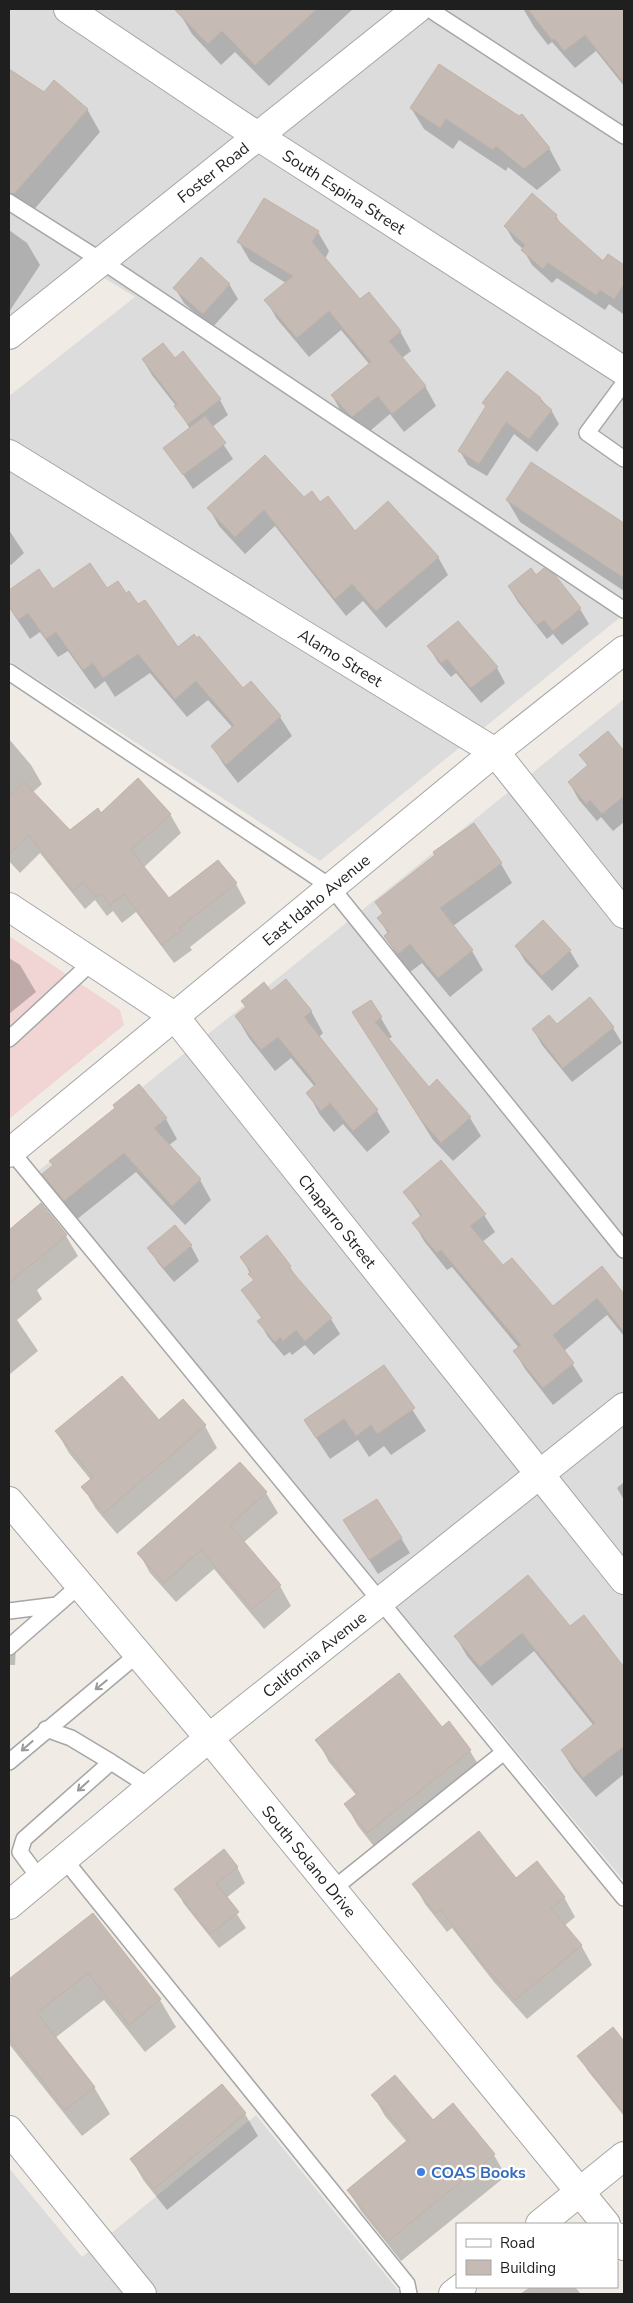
<svg xmlns="http://www.w3.org/2000/svg" width="633" height="2303" viewBox="0 0 633 2303" font-family="'Nunito Sans',sans-serif">
  <rect width="100%" height="100%" fill="#f0ece5"/>
  <!-- residential -->
  <path fill="#dddcdc" d="M9,9H624V614L320,861L9,661V396L135,297L80,263L9,318Z
    M624,699V1881L37,1172Z
    M256,2115L401,2294H9V2168L82,2257Z"/>
  <!-- commercial -->
  <path fill="#f1d4d4" d="M9,936L120,1010L124,1025L9,1119Z"/>
  <!-- shadow -->
  <path fill="#0003" d="M183,9H353L269,86L235,52L221,65L192,34L179,12Z
    M624,9V86L596,51L575,68L552,42L548,45L534,27L524,10Z
    M9,70L44,93L87,109L100,132L32,212L9,192Z
    M411,108L549,148L561,170L537,190L508,167L506,171L459,140L453,149L424,129Z
    M532,195L556,216L562,226L603,263L608,255L624,267L623,314L609,304L605,310L557,278L552,283L532,265L523,249L514,241L505,226Z
    M9,230L27,243L40,265L9,312Z
    M318,232L329,251L325,259L360,301L400,331L411,351L402,358L425,386L436,406L404,432L390,414L364,436L343,415L332,395L370,365L341,330L309,357L277,319L266,300L286,283L250,261L239,242Z
    M229,284L238,299L212,328L184,303L175,288Z
    M143,360L220,400L228,415L212,427L233,459L193,489L165,448L190,429L176,406L152,375Z
    M540,398L551,410L559,424L537,452L514,434L487,476L468,465L460,451L487,408L484,403Z
    M531,464L624,525V591L520,522L507,500Z
    M304,499L320,504L355,533L438,557L448,575L386,628L363,601L346,616L275,526L245,554L219,526L209,508Z
    M9,530L24,553L11,565L9,563Z
    M39,571L53,591L107,590L126,595L178,648L243,690L251,683L280,717L292,736L238,783L224,765L212,746L233,728L208,700L187,717L150,673L115,697L105,681L95,689L68,651L58,657L40,632L30,639L9,607V592Z
    M536,576H554L580,609L589,624L562,645L553,634L547,639L518,602L509,587Z
    M429,647L497,668L505,683L481,703L456,673L451,677L438,662Z
    M608,733L624,753V822L613,831L601,817L597,821L579,800L569,782L588,767L581,755Z
    M9,739L31,765L42,784L32,793L70,832L101,815L170,814L181,833L143,868L169,900L236,884L246,903L190,947L192,950L174,963L136,912L122,923L113,911L107,916L95,900L85,909L40,853L20,873L9,861Z
    M501,864L512,883L453,926L472,951L483,970L450,997L422,963L410,972L397,955L385,936L388,934L379,918L383,914L376,902Z
    M516,946L570,951L579,966L552,991L525,961Z
    M9,958L20,965L36,992L9,1014Z
    M271,992L311,1011L323,1033L319,1037L377,1111L390,1132L367,1152L343,1124L334,1132L320,1115L308,1093L315,1087L291,1058L275,1071L249,1038L236,1016Z
    M590,999L613,1028L622,1043L572,1082L542,1045L533,1029L557,1026Z
    M371,1001L392,1037L388,1039L429,1088L470,1118L481,1136L453,1161L433,1140L365,1031Z
    M166,1119L177,1139L168,1146L200,1180L211,1200L185,1225L136,1172L76,1220L55,1194L44,1175Z
    M404,1192L484,1215L495,1232L482,1242L503,1267L553,1308L602,1268L624,1296V1336L607,1315L564,1351L583,1381L553,1405L525,1369L515,1352L519,1348L452,1267L447,1270L424,1241L414,1223L421,1217Z
    M41,1205L66,1236L78,1256L37,1290L42,1299L17,1320L38,1351L10,1374L9,1231Z
    M191,1246L199,1261L174,1282L158,1263L149,1248Z
    M242,1257L290,1267L297,1279L331,1319L340,1334L314,1355L305,1345L292,1355L290,1352L284,1356L268,1337L259,1321L262,1319L243,1290L254,1282Z
    M384,1366L426,1431L391,1455L384,1446L369,1457L358,1440L330,1459L305,1421Z
    M159,1422L205,1426L217,1448L117,1534L96,1509L83,1487L91,1480L69,1453L57,1432Z
    M240,1463L266,1493L278,1513L243,1543L280,1586L291,1606L264,1629L214,1569L176,1602L150,1573L139,1553Z
    M624,1482V1500L617,1488Z
    M354,1536L401,1538L410,1553L378,1574Z
    M584,1617L624,1669V1774L596,1797L574,1770L562,1751L594,1726L534,1651L492,1686L467,1656L456,1637L570,1628Z
    M9,1634L16,1647L15,1665H9Z
    M442,1729L470,1751L483,1772L380,1854L358,1826L346,1805L357,1796L329,1762L317,1740Z
    M237,1867L245,1883L226,1898L246,1928L219,1948L184,1904L176,1889Z
    M516,1879L564,1897L575,1917L564,1926L581,1945L592,1965L527,2019L494,1982L452,1928L447,1932L425,1904L414,1884Z
    M93,1914L160,2000L176,2027L145,2052L104,2000L55,2038L94,2087L110,2114L82,2136L9,2044V1980Z
    M612,2029L624,2043V2116L588,2071L579,2056Z
    M222,2085L245,2114L258,2136L167,2210L144,2181L131,2159Z
    M373,2095L433,2122L494,2155L506,2176L401,2261L361,2211L348,2190L407,2142L385,2116Z
    M530,2287H575L581,2294H520Z"/>
  <!-- building -->
  <path fill="#c5bbb4" stroke="#c2b2a7" d="M174,9H317L255,65L222,31L208,44Z
    M528,9H624V83L585,35L564,51L555,39L552,40Z
    M439,64L519,116L522,114L550,148L524,169L496,146L493,150L446,119L440,128L410,108Z
    M9,69L44,92L54,80L88,109L14,194L9,193Z
    M532,193L557,215L555,218L603,261L608,254L624,265V284L614,299L600,290L596,295L548,263L543,269L521,250L525,245L504,226Z
    M264,198L319,231L312,242L360,299L369,292L401,331L389,341L426,386L392,414L378,396L352,417L331,395L371,362L329,311L297,338L264,300L293,276L237,242Z
    M201,257L230,284L203,314L173,288Z
    M163,343L175,358L183,351L221,399L188,424L174,406L177,404L142,359Z
    M507,371L541,398L540,400L552,410L529,439L506,422L479,464L458,451L486,406L482,403Z
    M205,416L226,443L183,475L163,448Z
    M265,455L304,497L312,491L320,502L328,496L355,531L388,501L439,557L376,611L352,584L335,599L264,510L235,537L207,508Z
    M531,462L624,523V578L506,500Z
    M90,563L107,588L118,581L126,593L129,591L138,604L145,600L178,647L194,634L197,638L199,636L243,688L251,681L281,716L226,765L211,746L234,725L196,681L175,699L138,654L103,678L93,663L83,670L56,632L46,639L28,613L18,620L9,607V590L39,569L53,589Z
    M531,568L536,575L544,568L555,575L581,608L553,631L544,620L537,625L508,586Z
    M458,621L498,667L471,688L447,659L441,663L427,646Z
    M608,731L624,751V796L602,814L590,800L586,804L568,782L588,765L579,755Z
    M138,778L171,814L131,850L169,898L218,860L237,883L180,927L182,930L162,945L124,894L110,905L101,893L96,897L83,882L73,891L29,835L9,854V797L24,782L70,830L98,808L101,813Z
    M474,823L502,863L440,908L473,950L438,978L410,944L398,954L384,936L389,932L377,918L383,913L375,902L435,855L433,852Z
    M543,920L571,950L542,976L515,946Z
    M286,979L312,1011L304,1017L378,1110L353,1131L330,1103L321,1111L306,1093L316,1084L278,1037L261,1050L235,1016L246,1007L241,1001L264,982L271,991Z
    M590,997L614,1027L563,1068L532,1029L549,1015L557,1024Z
    M371,1000L382,1017L375,1022L429,1087L437,1079L471,1117L441,1143L421,1120L352,1012Z
    M139,1084L167,1118L154,1128L201,1179L172,1206L124,1153L64,1201L42,1174L53,1165L49,1161L115,1108L113,1105Z
    M441,1160L486,1214L470,1226L503,1265L512,1258L553,1306L602,1266L624,1294V1332L597,1298L553,1335L574,1363L543,1388L513,1351L521,1345L441,1250L437,1253L412,1223L422,1215L403,1192Z
    M41,1203L67,1235L9,1283V1230Z
    M175,1225L192,1245L164,1268L147,1248Z
    M267,1235L291,1266L289,1268L332,1318L305,1341L296,1330L283,1341L280,1337L275,1342L257,1321L262,1318L241,1290L254,1280L248,1274L251,1272L240,1257Z
    M384,1365L415,1408L377,1434L371,1425L356,1436L344,1419L316,1438L304,1420Z
    M122,1376L159,1420L183,1399L206,1425L104,1513L81,1487L93,1477L55,1431Z
    M240,1462L267,1492L230,1525L281,1585L252,1609L201,1550L164,1583L137,1553Z
    M377,1499L402,1538L369,1560L343,1520Z
    M528,1575L570,1626L584,1615L624,1667V1746L583,1778L561,1750L595,1723L522,1633L480,1667L454,1636Z
    M399,1673L442,1727L449,1721L471,1750L367,1833L344,1804L358,1793L315,1740Z
    M479,1831L516,1878L537,1861L565,1897L551,1908L582,1945L515,2000L481,1962L440,1909L435,1913L412,1884Z
    M224,1849L238,1867L216,1883L239,1912L210,1934L174,1889Z
    M93,1913L161,1999L129,2025L88,1973L37,2013L95,2087L65,2110L9,2038V1979Z
    M613,2027L624,2041V2113L577,2056Z
    M395,2075L433,2120L453,2103L495,2154L388,2241L347,2190L409,2139L371,2095Z
    M222,2084L246,2113L154,2189L130,2159Z"/>
  <g fill="none" stroke-linecap="round" stroke-linejoin="round">
    <defs>
      <path id="service" d="M429,9L624,136
        M9,202L102,261L624,610
        M624,383L587,433L624,459
        M9,672L331,887L624,1250
        M9,1039L92,962
        M11,1151L624,1898
        M9,1611L57,1605
        M9,1647L80,1585
        M46,1729L71,1738L111,1762
        M9,1762L138,1654
        M64,1859L407,2284L409,2294
        M40,1879L20,1852L24,1839L111,1762L150,1787
        M333,1889L504,1752"/>
      <g id="minor">
        <path id="s1" d="M9,335L417,9"/>
        <path id="s2" d="M9,454L495,752L624,914"/>
        <path id="s3" d="M9,907L174,1016L624,1580"/>
        <path id="s4" d="M9,1905L209,1738L624,1407"/>
        <path d="M9,2130L142,2294"/>
        <path d="M540,2224L624,2156"/>
        <path d="M453,2294L462,2287"/>
      </g>
      <g id="tertiary">
        <path id="s5" d="M68,9L259,137L624,371"/>
        <path id="s6" d="M9,1153L495,752L624,650"/>
        <path id="s7" d="M9,1501L209,1738L606,2224"/>
        <path d="M617,2237L624,2246"/>
      </g>
    </defs>
    <!-- service casing -->
    <use href="#service" stroke="#a6a6a6" stroke-width="18"/>
    <!-- minor casing -->
    <use href="#minor" stroke="#a6a6a6" stroke-width="30"/>
    <!-- tertiary casing -->
    <use href="#tertiary" stroke="#a6a6a6" stroke-width="30"/>
    <!-- service -->
    <use href="#service" stroke="#fff" stroke-width="15"/>
    <!-- minor -->
    <use href="#minor" stroke="#fff" stroke-width="28"/>
    <!-- tertiary -->
    <use href="#tertiary" stroke="#fff" stroke-width="28"/>
  </g>
  <!-- one-way arrows -->
  <defs><path id="oneway-shaft" d="M-6 0H5M1.5-3L5.5 0L1.5 3" fill="none" stroke-width="1.6" stroke-linecap="round" stroke-linejoin="round" transform="scale(1.25)"/></defs>
  <g stroke="#9a9a9a">
    <use href="#oneway-shaft" transform="translate(101 1685) rotate(141)"/>
    <use href="#oneway-shaft" transform="translate(27 1746) rotate(139)"/>
    <use href="#oneway-shaft" transform="translate(83 1786) rotate(138)"/>
  </g>
  <!-- markers -->
  <circle fill="#3f7fe0" stroke="#fff" stroke-width="2" cx="421" cy="2172" r="5"/>
  <g text-anchor="middle" stroke-width="4.5" stroke-linejoin="round" paint-order="stroke">
    <!-- street labels -->
    <g font-size="16" fill="#1f1f1f" stroke="#fff">
      <text dy="6" stroke="none"><textPath href="#s1" startOffset="261">Foster Road</textPath></text>
      <text dy="6" stroke="none"><textPath href="#s5" startOffset="331">South Espina Street</textPath></text>
      <text dy="6" stroke="none"><textPath href="#s2" startOffset="389">Alamo Street</textPath></text>
      <text dy="6" stroke="none"><textPath href="#s6" startOffset="398">East Idaho Avenue</textPath></text>
      <text dy="6" stroke="none"><textPath href="#s3" startOffset="460">Chaparro Street</textPath></text>
      <text dy="6" stroke="none"><textPath href="#s4" startOffset="395">California Avenue</textPath></text>
      <text dy="6" stroke="none"><textPath href="#s7" startOffset="469">South Solano Drive</textPath></text>
    </g>
    <!-- shop labels -->
    <g font-size="16" font-weight="bold" fill="#366cbe" stroke="#fff" text-anchor="start">
      <text x="431" y="2178">COAS Books</text>
    </g>
  </g>
  <!-- border -->
  <rect width="633" height="2303" fill="none" stroke="#1f1f1f" stroke-width="20"/>
  <!-- legend -->
  <rect x="456" y="2223" width="162" height="65" fill="#ffffff" stroke="#a5a5a5"/>
  <rect x="466" y="2239" width="25" height="8" fill="#ffffff" stroke="#a5a5a5"/>
  <text x="500" y="2248" font-size="15" fill="#1f1f1f">Road</text>
  <rect x="466" y="2260" width="25" height="15" fill="#c5bbb4" stroke="#a5a5a5"/>
  <text x="500" y="2273" font-size="15" fill="#1f1f1f">Building</text>
</svg>
